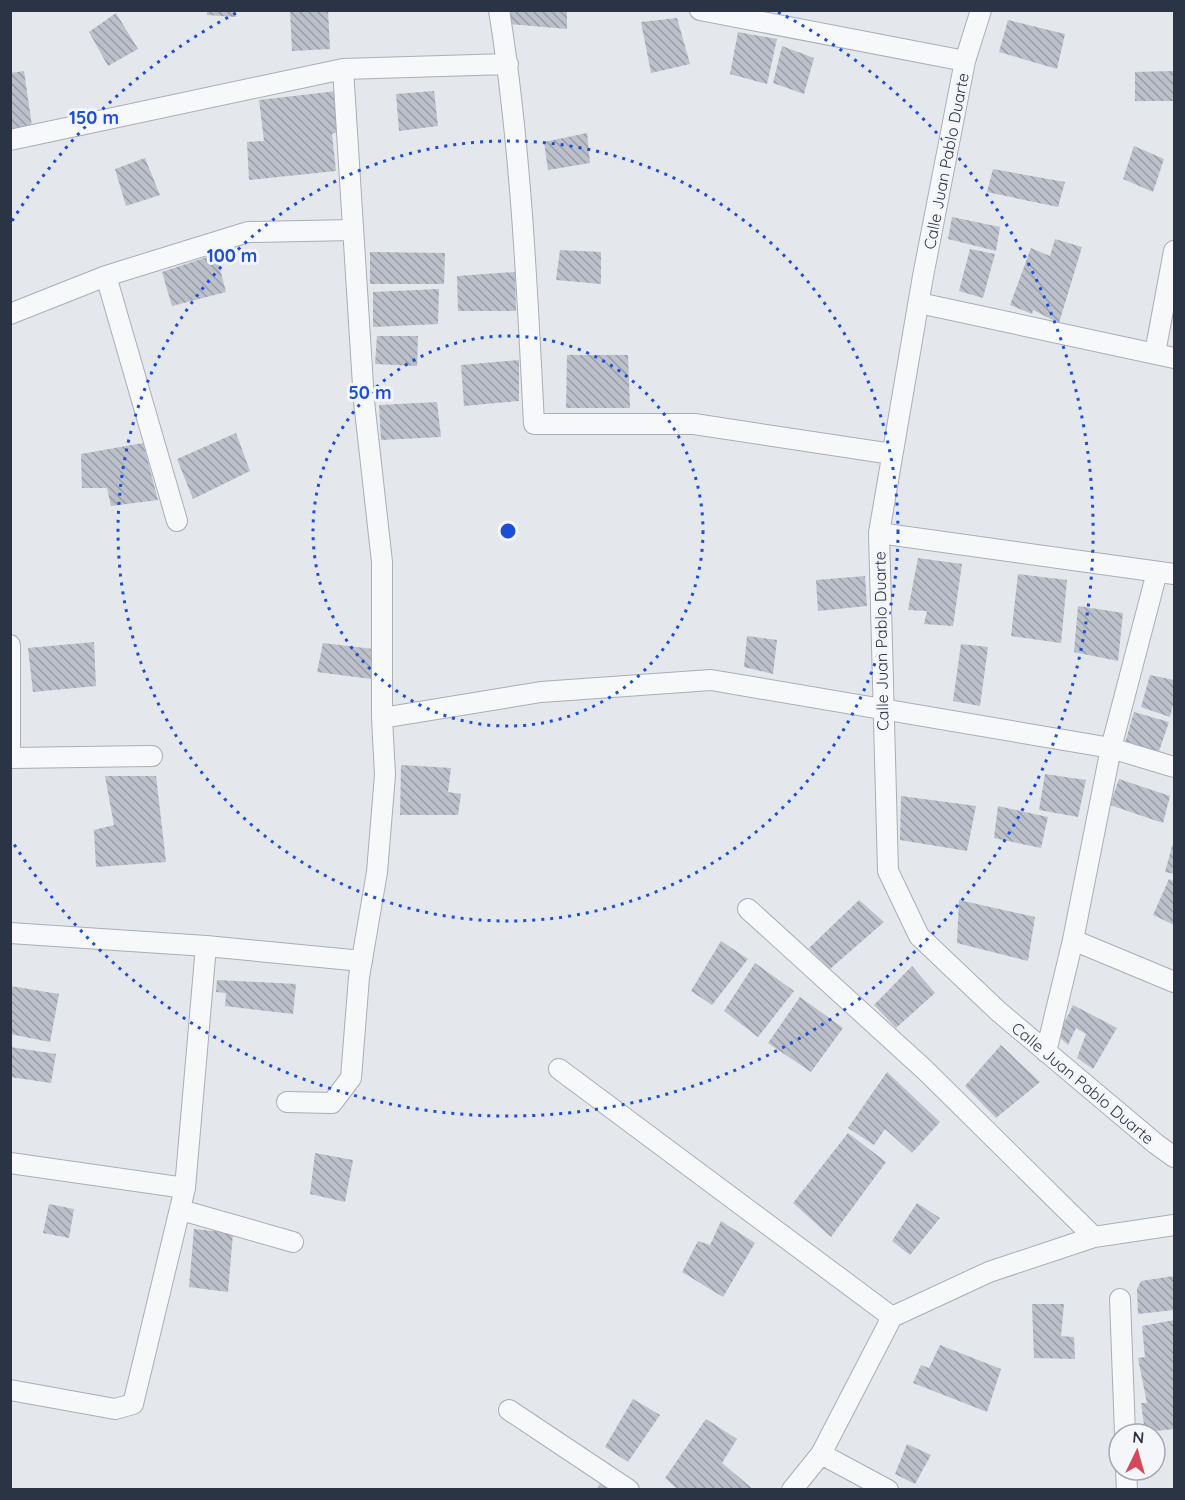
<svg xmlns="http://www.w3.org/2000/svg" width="1185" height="1500" viewBox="0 0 1185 1500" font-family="Quicksand,sans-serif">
  <defs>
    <pattern id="building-back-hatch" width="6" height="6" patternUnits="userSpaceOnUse" patternTransform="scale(1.5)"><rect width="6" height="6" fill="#bbc0ca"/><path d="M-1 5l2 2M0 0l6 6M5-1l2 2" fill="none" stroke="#989da6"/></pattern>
  </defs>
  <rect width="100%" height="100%" fill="#e4e7ec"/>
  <!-- building -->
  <path fill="url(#building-back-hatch)" d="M207,10H236V17L207,15Z
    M290,10H328L330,49L292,51Z
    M509,10H567V29L509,24Z
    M116,13L138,49L108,66L89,32Z
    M677,18L690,64L651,73L641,22Z
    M1008,20L1065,34L1057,69L999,52Z
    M738,32L777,39L767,84L730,74Z
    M782,46L814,58L804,94L773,83Z
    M24,71L32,126L10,129V73Z
    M1174,71V101H1135V72Z
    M337,91L338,132L332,134L336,171L249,180L247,142L264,141L259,100Z
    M434,91L438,126L399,131L396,94Z
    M587,133L590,163L548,170L544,142Z
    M1134,146L1164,159L1153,192L1123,179Z
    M145,158L160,195L126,206L115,169Z
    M993,169L1065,182L1058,207L987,192Z
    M952,217L1000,227L996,251L948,239Z
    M1055,239L1082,247L1059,323L1033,310L1032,314L1010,305L1031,248L1050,256Z
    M970,249L995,254L983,298L959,291Z
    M560,250L601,252V284L556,280Z
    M370,252L445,253L444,284H370Z
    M216,254L226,292L172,306L162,272Z
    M515,272L516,311H458L457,276Z
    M439,289L438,324L373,327V292Z
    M377,336H418L417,366L375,364Z
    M567,355H628L630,408H566Z
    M519,360V401L464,406L461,365Z
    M437,402L441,437L381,440L379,405Z
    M236,433L250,471L193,499L177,459Z
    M143,443L158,500L111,506L107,488H82L81,454Z
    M918,558L962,564L953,626L924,624L927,611L908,610Z
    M1018,574L1067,580L1061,643L1011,636Z
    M865,576L867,606L818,611L816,580Z
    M1078,606L1123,613L1118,661L1074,652Z
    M747,636L777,640L773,674L744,667Z
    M94,642L96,686L33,692L28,648Z
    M323,643L373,649L371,679L317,672Z
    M961,644L988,647L980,706L953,701Z
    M1150,675L1174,680V700L1170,717L1141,707Z
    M1134,712L1169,722L1158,754L1125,743Z
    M401,765L451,768L448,792L461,794L458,815H400Z
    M1045,774L1086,780L1078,817L1039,810Z
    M105,776H156L166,862L96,867L94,830L114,825Z
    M1119,779L1170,796L1163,823L1110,805Z
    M901,796L976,806L967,851L900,840Z
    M998,806L1048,817L1041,848L994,838Z
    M1174,839V874L1165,872Z
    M1169,879L1174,881V925L1153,915Z
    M859,900L884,922L830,969L809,948Z
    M959,900L1035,917L1028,961L957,943Z
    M721,941L748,959L712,1005L691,991Z
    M755,963L794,991L758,1037L724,1011Z
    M912,966L935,993L896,1028L874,1005Z
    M217,980L296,984L293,1014L225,1006L226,993L216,992Z
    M10,986L59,994L50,1042L10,1034Z
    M800,997L843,1028L811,1072L768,1043Z
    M1073,1005L1117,1028L1093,1069L1077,1058L1086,1034L1076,1028L1068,1045L1058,1036Z
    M1001,1045L1040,1082L996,1118L965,1086Z
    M10,1047L56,1054L51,1083L10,1077Z
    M887,1072L940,1122L912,1153L885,1129L874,1145L848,1128Z
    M848,1133L886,1162L831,1237L793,1203Z
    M315,1153L353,1160L345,1202L310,1194Z
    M917,1203L940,1218L910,1255L892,1241Z
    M49,1204L74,1209L69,1238L43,1233Z
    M721,1221L755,1243L723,1297L682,1272L698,1241L710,1245Z
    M194,1229L233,1233L228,1292L189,1287Z
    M1174,1276V1310L1138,1314L1137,1289L1141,1281Z
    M1032,1304H1064L1061,1336L1074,1337L1075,1359L1034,1358Z
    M1174,1320V1429L1145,1432L1141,1403H1147L1138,1358L1145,1357L1142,1326Z
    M940,1345L1001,1369L987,1412L913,1383L921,1365L929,1368Z
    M633,1399L660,1415L628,1462L605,1447Z
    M706,1419L737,1439L722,1463L754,1490H678L665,1478Z
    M907,1444L931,1455L915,1484L895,1474Z
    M601,1482L611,1490H596Z"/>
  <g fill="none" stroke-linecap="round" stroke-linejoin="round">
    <defs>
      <path id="minor" d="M499,10C521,147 527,286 534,424H694L892,454
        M700,10L965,61
        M981,10L965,61L923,276L879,533L888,871L919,936L998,1011L1156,1144L1174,1157
        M10,140L343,69L508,64
        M106,276L177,521
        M919,303L1174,358
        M10,314L106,276L248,232L353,230
        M1155,353L1174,251
        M879,533L1174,574
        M10,645V752
        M382,718L541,692L711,680L1111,748L1174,767
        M10,758L152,756
        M748,909L925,1070L1094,1237
        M10,933L206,946L362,961
        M1073,940L1174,982
        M1046,1052L1073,940L1111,748L1157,572
        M559,1069L892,1317
        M287,1102L332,1103L351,1078L359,977L377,872L385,775L382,718V562L364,401L343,69
        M10,1163L185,1188
        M181,1210L293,1242
        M1120,1299L1125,1434
        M10,1390L115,1409L133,1404L185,1188L206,946
        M509,1410L629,1490
        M821,1454L888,1490
        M1126,1470L1127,1490
        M792,1490L821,1454L892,1317L989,1272L1094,1237L1174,1225"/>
    </defs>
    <!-- minor casing -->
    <use href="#minor" stroke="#a9aeb7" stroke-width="22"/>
    <!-- minor -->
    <use href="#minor" stroke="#f7f8fa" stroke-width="20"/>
  </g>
  <!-- distance rings -->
  <g fill="none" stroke="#1d4ed8" stroke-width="3" stroke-dasharray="3 6">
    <circle cx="508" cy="531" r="195"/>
    <circle cx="508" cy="531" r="390"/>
    <path d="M12 221A585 585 0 0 1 238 12M778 12A585 585 0 1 1 12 841"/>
  </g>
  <g text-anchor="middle" stroke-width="6" stroke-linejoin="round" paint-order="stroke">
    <!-- street labels -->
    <g font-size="16" fill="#2b3445" stroke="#f4f6f9">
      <text transform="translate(946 161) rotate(-79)" y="6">Calle Juan Pablo Duarte</text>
      <text transform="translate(881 641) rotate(-91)" y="6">Calle Juan Pablo Duarte</text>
      <text transform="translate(1083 1083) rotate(40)" y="6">Calle Juan Pablo Duarte</text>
    </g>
  </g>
  <circle cx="508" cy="531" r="9" fill="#1d4ed8" stroke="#f4f6f9" stroke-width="3"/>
  <g font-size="18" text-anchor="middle" font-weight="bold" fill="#1d4ed8" stroke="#f4f6f9" stroke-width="6" stroke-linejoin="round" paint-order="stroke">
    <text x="94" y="124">150 m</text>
    <text x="232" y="262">100 m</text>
    <text x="370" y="399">50 m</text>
  </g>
  <!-- border -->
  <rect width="1185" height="1500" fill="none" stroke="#2b3445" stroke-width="24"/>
  <!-- north arrow -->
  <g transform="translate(1137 1452) rotate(5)"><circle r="28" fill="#f4f6f9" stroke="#a4a8b1" stroke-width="1.5"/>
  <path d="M0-4.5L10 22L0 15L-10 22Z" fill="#d1495b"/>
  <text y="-9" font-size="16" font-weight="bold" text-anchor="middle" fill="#2b3445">N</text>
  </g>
</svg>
